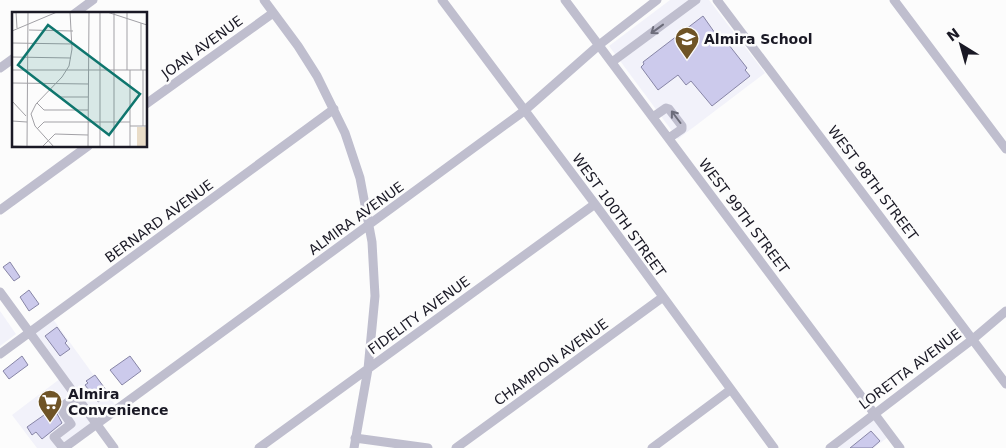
<svg xmlns="http://www.w3.org/2000/svg" width="1006" height="448" viewBox="0 0 1006 448" font-family="'DejaVu Sans',sans-serif">
  <rect width="100%" height="100%" fill="#fcfcfc"/>
  <!-- built -->
  <path fill="#f2f2fa" d="M670,0H709L765,73L678,139L609,46Z
    M0,311L16,334L0,346Z
    M53,319L116,406L59,448H37L12,415L65,375L35,333Z
    M874,418L888,437L874,448H840L839,446Z"/>
  <!-- building -->
  <path fill="#cccaec" stroke="#8785a6" d="M703,16L722,43L725,40L747,68L745,70L750,76L712,106L691,81L686,85L678,75L658,90L641,67L644,64L643,62Z
    M10,262L20,277L14,281L3,267Z
    M29,290L39,304L29,311L20,297Z
    M57,327L67,341L65,343L70,349L60,356L45,336Z
    M22,356L28,365L9,379L3,371Z
    M130,356L141,371L122,385L110,370Z
    M95,375L109,394L98,402L85,385L88,383L86,381Z
    M54,408L62,423L42,439L36,432L32,435L27,427Z
    M871,431L880,441L872,448H850Z"/>
  <g fill="none" stroke-linecap="round" stroke-linejoin="round">
    <!-- minor -->
    <path stroke="#bfbece" stroke-width="9" d="M264,0L298,46L317,76L345,133L360,178L372,242L375,296L368,369L354,448
      M442,0L595,204L774,448
      M565,0L900,448
      M717,0L1006,384
      M894,0L1006,149
      M74,14L93,0
      M612,62L696,0
      M0,68L14,58
      M146,104L273,13
      M653,117L666,108L669,109L682,126V129L669,138
      M0,210L88,146
      M0,292L114,448
      M0,354L334,109
      M355,438L428,448
      M63,448L54,437L71,424L60,408L76,396
      M64,448L524,111L599,45L657,0
      M259,448L595,204
      M456,448L663,297
      M652,448L730,390
      M830,448L973,339L1006,311"/>
  </g>
  <!-- one-way arrows -->
  <defs><path id="oneway-shaft" d="M-6 0H5M1.5-3L5.5 0L1.5 3" fill="none" stroke-width="1.6" stroke-linecap="round" stroke-linejoin="round" transform="scale(1.25)"/></defs>
  <g stroke="#6c6c7a">
    <use href="#oneway-shaft" transform="translate(657 29) rotate(144)"/>
    <use href="#oneway-shaft" transform="translate(676 117) rotate(-127)"/>
  </g>
  <!-- icons -->
  <defs>
    <symbol id="school-pin" viewBox="-11 -11 22 30"><path d="M0 17L-7.5 6A9.5 9.5 0 1 1 7.5 6Z" fill="#6f5426" stroke="#fcfcfc"/><path d="M0-5L7-2L0 1L-7-2ZM-4 1L0 2.5L4 1V4Q0 6-4 4Z" fill="#fff"/></symbol>
    <symbol id="supermarket-pin" viewBox="-11 -11 22 30"><path d="M0 17L-7.5 6A9.5 9.5 0 1 1 7.5 6Z" fill="#6f5426" stroke="#fcfcfc"/><path d="M-6-5.5h2.5l.6 2H6L4.5 2H-2.5L-4.4-4H-6ZM-1.5 3.2a1.3 1.3 0 1 0 .1 0ZM3 3.2a1.3 1.3 0 1 0 .1 0Z" fill="#fff"/></symbol>
  </defs>
  <g fill-rule="evenodd">
    <use href="#school-pin" x="673" y="25" width="28" height="38"/>
    <use href="#supermarket-pin" x="36" y="388" width="28" height="38"/>
  </g>
  <g text-anchor="middle" stroke-width="5" stroke-linejoin="round" paint-order="stroke">
    <!-- poi labels -->
    <g font-size="14" font-weight="bold" fill="#1a1925" stroke="#fcfcfc" text-anchor="start">
      <text x="704" y="44">Almira School</text>
      <text x="68" y="399">Almira<tspan x="68" dy="16">Convenience</tspan></text>
    </g>
    <!-- street labels -->
    <g font-size="14" fill="#1a1925" stroke="#fcfcfc">
      <text transform="translate(202 47) rotate(-36)" y="5">JOAN AVENUE</text>
      <text transform="translate(873 183) rotate(53)" y="5">WEST 98TH STREET</text>
      <text transform="translate(619 215) rotate(54)" y="5">WEST 100TH STREET</text>
      <text transform="translate(744 216) rotate(53)" y="5">WEST 99TH STREET</text>
      <text transform="translate(356 218) rotate(-36)" y="5">ALMIRA AVENUE</text>
      <text transform="translate(159 221) rotate(-36)" y="5">BERNARD AVENUE</text>
      <text transform="translate(419 315) rotate(-36)" y="5">FIDELITY AVENUE</text>
      <text transform="translate(551 362) rotate(-36)" y="5">CHAMPION AVENUE</text>
      <text transform="translate(910 369) rotate(-37)" y="5">LORETTA AVENUE</text>
    </g>
  </g>
  <!-- overview -->
  <g transform="translate(12 12)">
    <rect width="135" height="135" fill="#fcfcfc"/>
    <path d="M125,115H135V135H125Z" fill="#e9dcc7"/>
    <path fill="none" stroke="#a2a1a6" stroke-width="1" d="M4,0L5,16M95,0L135,13M115,0V58M129,11V58M17,18L61,19M0,19L45,0M0,31L61,32M0,45L59,46M0,58H135M131,58V114M0,71L77,72M39,77L47,85H76M0,89L14,104M25,91L32,98H76M0,109L15,110M118,114H135M25,117L32,110H118M0,134L30,135L43,122L76,123M15,135L16,0M42,135L23,114L19,102L24,92L50,65L57,54L60,37L58,0M76,135L77,0M88,135V0M102,135V0M118,135V58"/>
    <path fill="#0f766e" fill-opacity="0.15" stroke="#0f766e" stroke-width="2.5" d="M36,13L128,82L97,123L6,53Z"/>
    <rect width="135" height="135" fill="none" stroke="#1a1925" stroke-width="2.5"/>
  </g>
  <!-- north arrow -->
  <g transform="translate(961 45) rotate(323)" stroke="#fcfcfc" stroke-width="4" paint-order="stroke">
  <path d="M0-4L9 19L0 12L-9 19Z" fill="#1a1925"/>
  <text y="-8" font-size="14" font-weight="bold" text-anchor="middle" fill="#1a1925">N</text>
  </g>
</svg>
